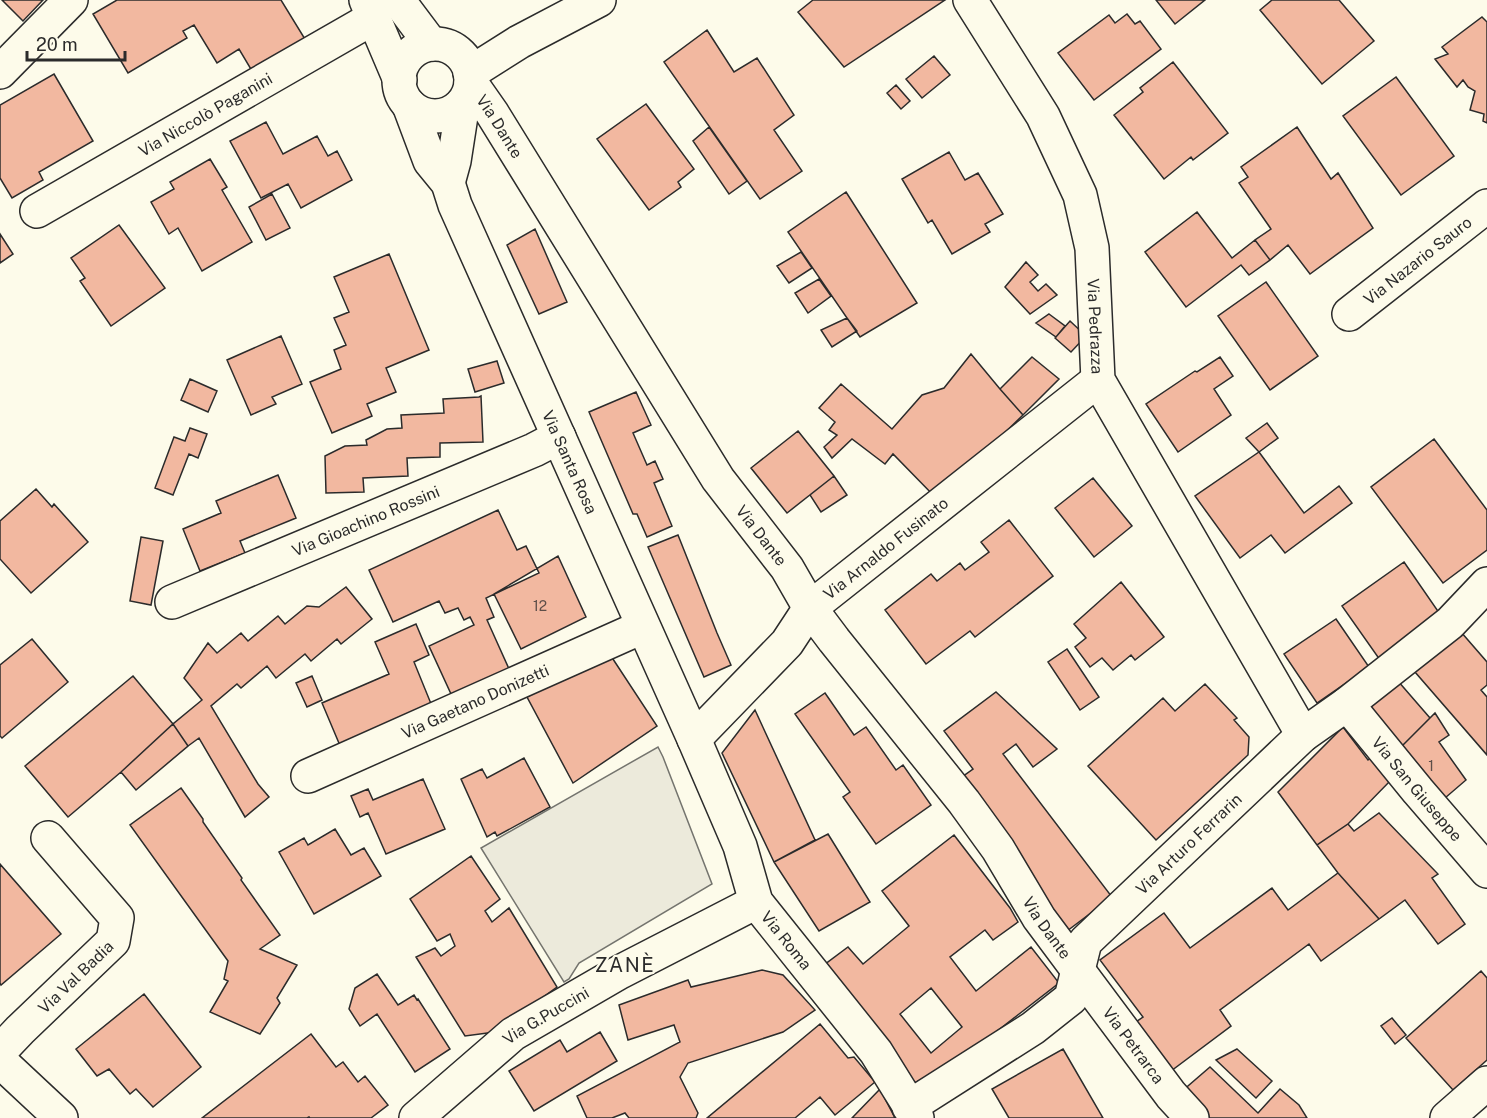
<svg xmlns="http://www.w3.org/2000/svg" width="1487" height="1118" viewBox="0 0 1487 1118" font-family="'Public Sans',sans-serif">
  <rect width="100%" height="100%" fill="#fdfbea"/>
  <!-- parking -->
  <path fill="#eceadb" stroke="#74746e" stroke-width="1.5" d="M658,747L663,757L712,884L579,963L569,979L564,982L481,848Z"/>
  <!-- building -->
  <path fill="#f2b8a0" stroke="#2b2b2b" stroke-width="1.5" fill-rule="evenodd" d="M2,0H43L23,21Z
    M117,0H281L308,44L255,76L239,49L217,63L194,25L183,31L187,38L128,73L93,14Z
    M813,0H945L844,67L798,12Z
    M1156,0H1205L1175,24Z
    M1272,0H1339L1374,41L1322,84L1260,10Z
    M1127,14L1135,24L1140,21L1161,49L1094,100L1058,53L1109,15L1115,23Z
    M1482,17L1487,22V123L1483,121L1484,114L1470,110L1475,91L1468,87L1463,80L1457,87L1435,59L1448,54L1442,47Z
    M707,30L734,72L757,58L794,115L774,130L802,171L760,199L664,62Z
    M934,56L950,75L922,98L906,79Z
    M1173,62L1228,133L1193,160L1191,157L1164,179L1114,115L1143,92L1140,88Z
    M54,74L93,141L39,172L43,180L12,198L0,178V105Z
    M1396,77L1454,156L1401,195L1343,116Z
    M896,85L910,101L901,109L887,93Z
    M646,104L694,169L678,182L681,187L649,210L597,139Z
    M266,122L283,154L317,136L328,156L337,151L352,180L301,208L288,184L261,198L230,141Z
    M709,127L747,181L729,194L693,141Z
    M1297,127L1331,179L1338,173L1373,228L1310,274L1288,245L1270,260L1255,240L1271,229L1239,183L1248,177L1241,167Z
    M949,152L965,180L978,173L1003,214L985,224L990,232L952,254L932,220L928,223L902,179Z
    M210,159L227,187L222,190L252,242L202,271L178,228L169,234L151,202L174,189L170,182Z
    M846,192L917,303L860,337L788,232Z
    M272,194L290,228L266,240L249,207Z
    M1197,212L1232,258L1255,240L1270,260L1249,275L1241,265L1186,307L1145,252Z
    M119,225L165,288L111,326L80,281L85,278L71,258Z
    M535,229L567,302L539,314L507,245Z
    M0,234L13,254L0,263Z
    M801,252L812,268L789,283L777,266Z
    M389,254L429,350L386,368L396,392L367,404L372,416L332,433L310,382L341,369L334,350L346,345L334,318L349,312L334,277Z
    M1026,262L1038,275L1030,282L1038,291L1046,284L1057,295L1030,314L1005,287Z
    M819,279L831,296L808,313L795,293Z
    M1266,282L1318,356L1270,390L1218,316Z
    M1049,314L1065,326L1056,337L1036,323Z
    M847,318L857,331L832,347L821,330Z
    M1070,321L1086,336L1071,352L1055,338Z
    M281,336L302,384L272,397L276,404L251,415L227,360Z
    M971,354L1000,389L1023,415L937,499L893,454L885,464L852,439L832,458L824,447L837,435L829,430L835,422L819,408L841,384L892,429L922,395L944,388Z
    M1032,357L1059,379L1023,415L1000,389Z
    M1220,357L1233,376L1214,389L1231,415L1178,452L1146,404L1195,371L1197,372Z
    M497,361L504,383L475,392L468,369Z
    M190,379L217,391L208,412L181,400Z
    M636,392L651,425L633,433L647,465L655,461L663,479L654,483L672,526L647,537L637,514H633L589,412Z
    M481,396L483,442L440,443V457L407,458L408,476L363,478L364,492L326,493L325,456L345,446L367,445L366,440L387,429L402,428L401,415L444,413L443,399L479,397Z
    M1267,423L1278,438L1259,452L1246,438Z
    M190,428L207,434L198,458L189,454L173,495L155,488L174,437L185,441Z
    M798,431L834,476L787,513L751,468Z
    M1434,439L1487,510V550L1443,583L1371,487Z
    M1259,452L1304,513L1339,486L1352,503L1285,553L1271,535L1240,558L1195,496Z
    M278,475L296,518L240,541L245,553L200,571L183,529L221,513L216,501Z
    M834,476L847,495L821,512L810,495Z
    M1093,478L1132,526L1094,557L1055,508Z
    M36,489L52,507L54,504L88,542L31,593L0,559V521Z
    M498,510L517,550L526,546L539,573L486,598L494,617L487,620L514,680L457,707L429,646L474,625L470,617L464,620L458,608L445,613L439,601L393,622L369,570Z
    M1009,520L1053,576L975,637L970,631L926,664L885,610L931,574L937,581L960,563L965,570L989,552L981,542Z
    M678,535L717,633L731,665L704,677L648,547Z
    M141,537L163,541L151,605L130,601Z
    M558,556L586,617L521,649L494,594Z
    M1404,562L1442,617L1380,660L1342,606Z
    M1121,582L1164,637L1135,660L1131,655L1113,670L1102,658L1090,667L1075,647L1086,638L1074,624Z
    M346,587L372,619L341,644L337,639L311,661L305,654L276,678L267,666L241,688L237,684L211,706L258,784L269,797L245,817L199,738L188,746L173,724L202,700L184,678L208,643L217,653L241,633L248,641L278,616L285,624L307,606L319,607Z
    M1336,619L1369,667L1317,703L1284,654Z
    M416,624L429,655L414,662L436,716L344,755L322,703L389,674L375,642Z
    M1461,632L1487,662V685L1481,690L1487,697V755L1415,672Z
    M32,639L68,682L2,738L0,736V665Z
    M1067,649L1099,697L1080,710L1048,662Z
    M609,653L657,726L573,783L527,697Z
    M1391,673L1430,718L1396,752L1354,705Z
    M133,676L173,724L121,772L68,817L25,766Z
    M312,676L322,700L307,707L296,683Z
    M1205,684L1237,718L1234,720L1249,737L1248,755L1156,840L1088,766L1163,698L1175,711Z
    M996,692L1057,749L1033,767L1016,744L1003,754L1112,897L1067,931L955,782L973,769L944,731Z
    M825,693L854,735L866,727L896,770L903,765L931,805L876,844L843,797L850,792L795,714Z
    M755,710L815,840L774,862L722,753Z
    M1435,713L1449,735L1439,742L1466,780L1438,804L1396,752Z
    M173,724L188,746L136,790L121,772Z
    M1343,727L1368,760L1374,755L1392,779L1348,824L1317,845L1278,792Z
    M524,758L550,807L497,836L495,832L487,837L461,779L482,769L487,778Z
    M423,779L445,829L386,854L368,813L360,817L351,796L368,789L373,800Z
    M181,788L203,819V822L242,878L241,880L280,935L260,949L297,965L277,998L280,1003L260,1034L210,1012L228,981L224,979L228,961L130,825Z
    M1379,813L1438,874L1432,878L1465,924L1438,944L1405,900L1379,919L1338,873L1317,845L1348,824L1354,831Z
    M335,829L351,855L364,848L381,876L314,914L279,852L304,838L308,845Z
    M828,834L870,902L819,931L774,862Z
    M954,835L1010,908L1018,922L993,940L985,930L950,957L976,991L1031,947L1059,983L965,1056L913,1084L820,968L848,947L863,964L909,926L882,891ZM931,988L962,1027L931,1053L900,1014Z
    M471,856L500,899L485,911L492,922L509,908L557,987L495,1032L465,1036L416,957L435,948L441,956L455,946L450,934L437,941L410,899Z
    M0,864L61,934L1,985L0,983Z
    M1338,873L1379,919L1321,961L1309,944L1220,1010L1231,1026L1171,1071L1133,1024L1143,1017L1100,960L1164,913L1190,948L1272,888L1288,910Z
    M762,970L783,975L815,1010L783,1032L688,1063L680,1077L698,1113L696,1118H629L625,1113L612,1118H587L577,1096L680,1042L674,1025L628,1040L619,1005L688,980L691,987Z
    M1481,971L1487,978V1060L1453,1090L1406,1038Z
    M377,974L398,1005L414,995L417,1000L418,999L450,1049L415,1072L377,1014L360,1026L349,1009L355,988Z
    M144,994L201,1067L153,1107L136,1089L130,1094L109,1069L97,1076L76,1049Z
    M1392,1018L1406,1035L1395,1044L1381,1026Z
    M820,1024L848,1058L854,1057L875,1082L835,1115L820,1097L795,1118H707Z
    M600,1032L617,1061L534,1111L509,1071L560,1040L567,1052Z
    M311,1034L336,1067L343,1062L358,1082L365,1076L388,1105L371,1118H310L309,1117L307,1118H202Z
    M1063,1049L1103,1118H1009L992,1089Z
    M1237,1049L1272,1081L1256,1098L1216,1060Z
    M1210,1067L1258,1113L1280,1089L1299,1105L1307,1118H1210L1181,1092Z
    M880,1089L895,1118H852Z"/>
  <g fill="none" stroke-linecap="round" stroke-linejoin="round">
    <defs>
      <g id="minor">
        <path d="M366,0L400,80"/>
        <path d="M398,0L431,44"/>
        <path id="s1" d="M970,0L1043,116L1080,195L1092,248L1098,380L1303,735"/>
        <circle cx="435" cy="80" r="36"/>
        <path d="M0,72L71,0"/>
        <path d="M470,73L519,42L599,0"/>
        <path id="s2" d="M471,83L492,113L718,479L787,568L810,608L834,640L964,802L998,849L1039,918L1171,1095L1192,1118"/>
        <path id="s3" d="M409,105L430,161L448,183L455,205L694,739L740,846L756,902L876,1052L917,1118"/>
        <path d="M448,183L454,161L463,103"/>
        <path id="s4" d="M37,211L373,18"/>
        <path id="s5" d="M1349,314L1487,206"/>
        <path id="s6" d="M172,602L534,450L559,437"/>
        <path id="s7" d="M1347,704L1418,791L1487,871"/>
        <path id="s8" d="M694,739L787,643L810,608L1098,380"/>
        <path id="s9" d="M308,776L642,627"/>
        <path id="s10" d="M0,1051L20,1030L113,941L117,918L48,838"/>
        <path d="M0,1061L61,1118"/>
        <path id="s11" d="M909,1107L1033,1028L1071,998L1085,942L1303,735L1347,704L1450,623L1487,584"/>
        <path id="s12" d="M416,1118L513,1034L620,972L756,902"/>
        <path d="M1447,1118L1487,1083"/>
      </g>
    </defs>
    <!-- minor casing -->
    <use href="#minor" stroke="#2b2b2b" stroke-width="36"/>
    <!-- minor -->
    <use href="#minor" stroke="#fdfbea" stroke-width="33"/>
  </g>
  <g text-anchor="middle" stroke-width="4.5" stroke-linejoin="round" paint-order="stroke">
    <!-- number labels -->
    <g font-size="14" fill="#5d4e48">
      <text x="540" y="611">12</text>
      <text x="1431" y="771">1</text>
    </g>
    <!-- street labels -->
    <g font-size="16" fill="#2b2b2b" stroke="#fdfbea">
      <text dy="6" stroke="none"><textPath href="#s4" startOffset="194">Via Niccolò Paganini</textPath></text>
      <text dy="6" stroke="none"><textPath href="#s2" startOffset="52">Via Dante</textPath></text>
      <text dy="6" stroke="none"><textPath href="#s5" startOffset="87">Via Nazario Sauro</textPath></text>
      <text dy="6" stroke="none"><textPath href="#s1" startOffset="357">Via Pedrazza</textPath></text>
      <text dy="6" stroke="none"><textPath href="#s3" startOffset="393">Via Santa Rosa</textPath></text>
      <text dy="6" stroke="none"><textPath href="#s6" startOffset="210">Via Gioachino Rossini</textPath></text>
      <text dy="6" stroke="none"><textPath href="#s2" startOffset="538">Via Dante</textPath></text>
      <text dy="6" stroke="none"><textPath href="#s8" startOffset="272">Via Arnaldo Fusinato</textPath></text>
      <text dy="6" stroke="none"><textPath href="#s9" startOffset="183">Via Gaetano Donizetti</textPath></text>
      <text dy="6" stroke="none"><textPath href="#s7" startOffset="110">Via San Giuseppe</textPath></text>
      <text dy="6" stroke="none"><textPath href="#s11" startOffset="396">Via Arturo Ferrarin</textPath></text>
      <text dy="6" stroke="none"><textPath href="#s2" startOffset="1024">Via Dante</textPath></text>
      <text dy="6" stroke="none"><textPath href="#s3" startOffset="920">Via Roma</textPath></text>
      <text dy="6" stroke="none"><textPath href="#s10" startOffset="106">Via Val Badia</textPath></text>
      <text dy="6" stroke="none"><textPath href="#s12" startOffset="166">Via G.Puccini</textPath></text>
      <text dy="6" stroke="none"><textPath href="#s2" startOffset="1170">Via Petrarca</textPath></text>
    </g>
    <!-- quarter labels -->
    <g font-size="20" letter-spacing="1.5" fill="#2b2b2b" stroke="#fdfbea">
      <text x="625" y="972">ZANÈ</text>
    </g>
  </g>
  <!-- scale -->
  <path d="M27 51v9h98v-9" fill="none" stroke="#2b2b2b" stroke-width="3"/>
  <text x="36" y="51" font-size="18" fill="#2b2b2b" stroke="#fdfbea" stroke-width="4.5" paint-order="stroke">20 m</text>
</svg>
